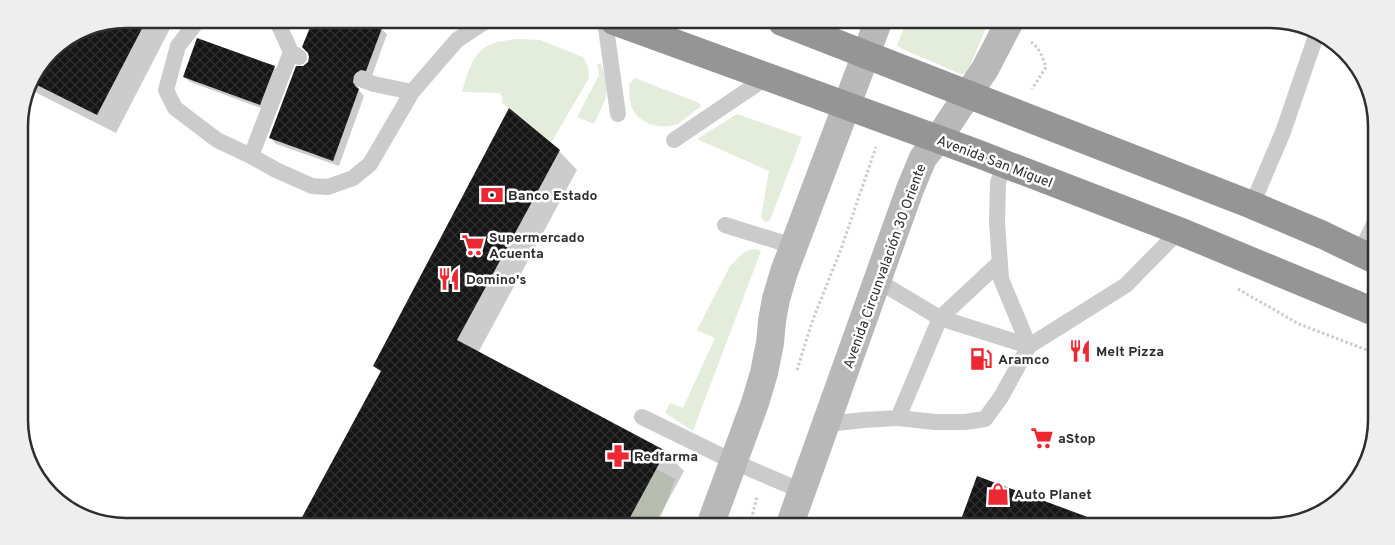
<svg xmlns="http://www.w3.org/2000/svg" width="1395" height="545" viewBox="0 0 1395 545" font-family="Overpass,sans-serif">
  <defs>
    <pattern id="building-cross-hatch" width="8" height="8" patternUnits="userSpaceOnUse" patternTransform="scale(1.25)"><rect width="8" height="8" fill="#151515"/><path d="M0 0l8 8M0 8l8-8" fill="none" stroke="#2f2f2f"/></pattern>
  </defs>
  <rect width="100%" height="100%" fill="#fff"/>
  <!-- grass -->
  <path fill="#e4ecdb" d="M906,23H988L967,73L961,74L902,49L897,45Z
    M518,39L540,40L583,57L588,67L589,78L551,143L502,103L503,99L500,93L462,92C468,73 472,50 494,43C501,41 510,40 518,39Z
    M597,64H601C612,93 606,98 594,124L577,117L599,75Z
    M635,78L699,103L701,106L678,124C662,130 640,125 632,108C629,101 630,92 629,84Z
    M737,114L802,137L770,220L766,222L763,220L761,217L769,171L697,139Z
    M754,249L761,251L693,431L665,413L670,403L683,408L715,338L697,330L730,266L739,257L745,252Z
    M656,469L675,479L659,523H627Z"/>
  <!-- shadow -->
  <path fill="#0003" d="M126,19H175L116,133L27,88L30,78L55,45L85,27Z
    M314,20H357L381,29L387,34L372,76L359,82L358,89L364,96L339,166L276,144L271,138L304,67L309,63V52L304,47Z
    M274,67L280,73L266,110L190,82L185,77Z
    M559,151L577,170L478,353L665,452L684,471L656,523L302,521L382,372L375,366Z"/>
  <!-- building -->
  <path fill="url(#building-cross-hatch)" d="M126,19H147L97,115L29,81L30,78L55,45L85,27Z
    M313,20H361L382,28L366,71L361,70L356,73L354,76L353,82L356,87L359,89L333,161L269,138L296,66H303L308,62L309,57L308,53L302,47Z
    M197,38L275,66L260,105L183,77Z
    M509,108L560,150L457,340L666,451L627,523L300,521L381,371L373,366Z
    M977,476L1101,522V525H959Z"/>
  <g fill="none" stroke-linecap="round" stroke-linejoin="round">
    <!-- path -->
    <path stroke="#cbcbcb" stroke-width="3" stroke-dasharray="2.5 2.5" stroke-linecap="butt" d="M1031,42C1039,47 1043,58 1046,67L1032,89
      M1238,289L1299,324L1372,352
      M797,370L812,322L841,249L876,147
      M750,524L757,497"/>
    <!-- lane -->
    <path stroke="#cbcbcb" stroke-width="16" d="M199,19L178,46L166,90L175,108L217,140L251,156L276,170L312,186L328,187L353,178L370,164L412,92
      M276,19L291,52L299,57
      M605,21L618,114
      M363,80L374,84L412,92L457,40L486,21
      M674,140L767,77
      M251,156L291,52
      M1004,164L998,183L997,222L1001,279L1029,346
      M1252,205L1283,132L1317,33
      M725,225L793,246
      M1360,253L1374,224
      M878,281L940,318L1029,346
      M642,417L734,462L802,491
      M898,418L940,318L1000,262
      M827,424L864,420L898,418L935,422H965L985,419L1001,397L1029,346L1126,285L1179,231"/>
    <!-- secondary -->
    <path stroke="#b8b8b8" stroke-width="28" d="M711,523L755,403L764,373L770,343L772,321L776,299L784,272L878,22
      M790,524L910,189L923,158L938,139L985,69L1009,23"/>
    <!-- highway -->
    <path stroke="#959595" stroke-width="28" d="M614,21L976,153L1179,231L1372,311
      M782,22L1252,205L1323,235L1373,259"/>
  </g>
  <!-- icons -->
  <defs>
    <symbol id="bank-bare" viewBox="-9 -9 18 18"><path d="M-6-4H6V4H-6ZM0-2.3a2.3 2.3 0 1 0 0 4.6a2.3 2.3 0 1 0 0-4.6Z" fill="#ec2832" stroke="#fff" stroke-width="2.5" paint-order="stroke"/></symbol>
    <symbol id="supermarket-bare" viewBox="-9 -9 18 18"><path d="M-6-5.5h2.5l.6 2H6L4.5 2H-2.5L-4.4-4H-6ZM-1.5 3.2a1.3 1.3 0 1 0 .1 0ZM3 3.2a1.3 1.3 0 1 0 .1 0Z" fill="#ec2832" stroke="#fff" stroke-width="2.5" paint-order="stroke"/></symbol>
    <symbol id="restaurant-bare" viewBox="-9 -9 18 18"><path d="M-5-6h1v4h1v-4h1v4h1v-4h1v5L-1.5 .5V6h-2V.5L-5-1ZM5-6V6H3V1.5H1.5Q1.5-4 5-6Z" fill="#ec2832" stroke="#fff" stroke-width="2.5" paint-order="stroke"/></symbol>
    <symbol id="fuel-bare" viewBox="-9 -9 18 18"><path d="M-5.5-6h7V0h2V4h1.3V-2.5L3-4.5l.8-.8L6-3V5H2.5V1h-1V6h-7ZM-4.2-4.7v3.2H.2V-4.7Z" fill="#ec2832" stroke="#fff" stroke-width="2.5" paint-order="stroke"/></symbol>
    <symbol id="pharmacy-bare" viewBox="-9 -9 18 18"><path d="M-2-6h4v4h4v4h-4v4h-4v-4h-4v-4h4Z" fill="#ec2832" stroke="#fff" stroke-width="2.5" paint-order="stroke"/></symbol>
    <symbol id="shop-bare" viewBox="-9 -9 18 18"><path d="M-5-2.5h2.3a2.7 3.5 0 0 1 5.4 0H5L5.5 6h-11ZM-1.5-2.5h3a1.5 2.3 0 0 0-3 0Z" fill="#ec2832" stroke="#fff" stroke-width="2.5" paint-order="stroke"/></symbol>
  </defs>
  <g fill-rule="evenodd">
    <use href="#bank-bare" x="476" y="179" width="32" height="32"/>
    <use href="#supermarket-bare" x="457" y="229" width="32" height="32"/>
    <use href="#restaurant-bare" x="433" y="263" width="32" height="32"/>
    <use href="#restaurant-bare" x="1064" y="335" width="32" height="32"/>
    <use href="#fuel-bare" x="965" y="343" width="32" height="32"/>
    <use href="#supermarket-bare" x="1026" y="422" width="32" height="32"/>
    <use href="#pharmacy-bare" x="602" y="440" width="32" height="32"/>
    <use href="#shop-bare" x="982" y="478" width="32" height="32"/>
  </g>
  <g text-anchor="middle" stroke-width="5" stroke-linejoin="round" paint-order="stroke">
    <!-- street labels -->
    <g font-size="14" fill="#2e2e2e" stroke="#fff">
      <text transform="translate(995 161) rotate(21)" y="5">Avenida San Miguel</text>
      <text transform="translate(884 266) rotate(-70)" y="5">Avenida Circunvalación 30 Oriente</text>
    </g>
    <!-- poi labels -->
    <g font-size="14" font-weight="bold" fill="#2e2e2e" stroke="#fff" text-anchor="start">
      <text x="508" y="200">Banco Estado</text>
      <text x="489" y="242">Supermercado<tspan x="489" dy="16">Acuenta</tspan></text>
      <text x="466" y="284">Domino's</text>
      <text x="1096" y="356">Melt Pizza</text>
      <text x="998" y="364">Aramco</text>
      <text x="1058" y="443">aStop</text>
      <text x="634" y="461">Redfarma</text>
      <text x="1014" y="499">Auto Planet</text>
    </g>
  </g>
  <!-- crop -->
  <path d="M0 0H1395V545H0ZM126 28H1270A98 98 0 0 1 1368 126V420A98 98 0 0 1 1270 518H126A98 98 0 0 1 28 420V126A98 98 0 0 1 126 28Z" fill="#eee" fill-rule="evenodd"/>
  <path fill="none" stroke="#2e2e2e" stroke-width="2.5" d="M126 28H1270A98 98 0 0 1 1368 126V420A98 98 0 0 1 1270 518H126A98 98 0 0 1 28 420V126A98 98 0 0 1 126 28Z"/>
</svg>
